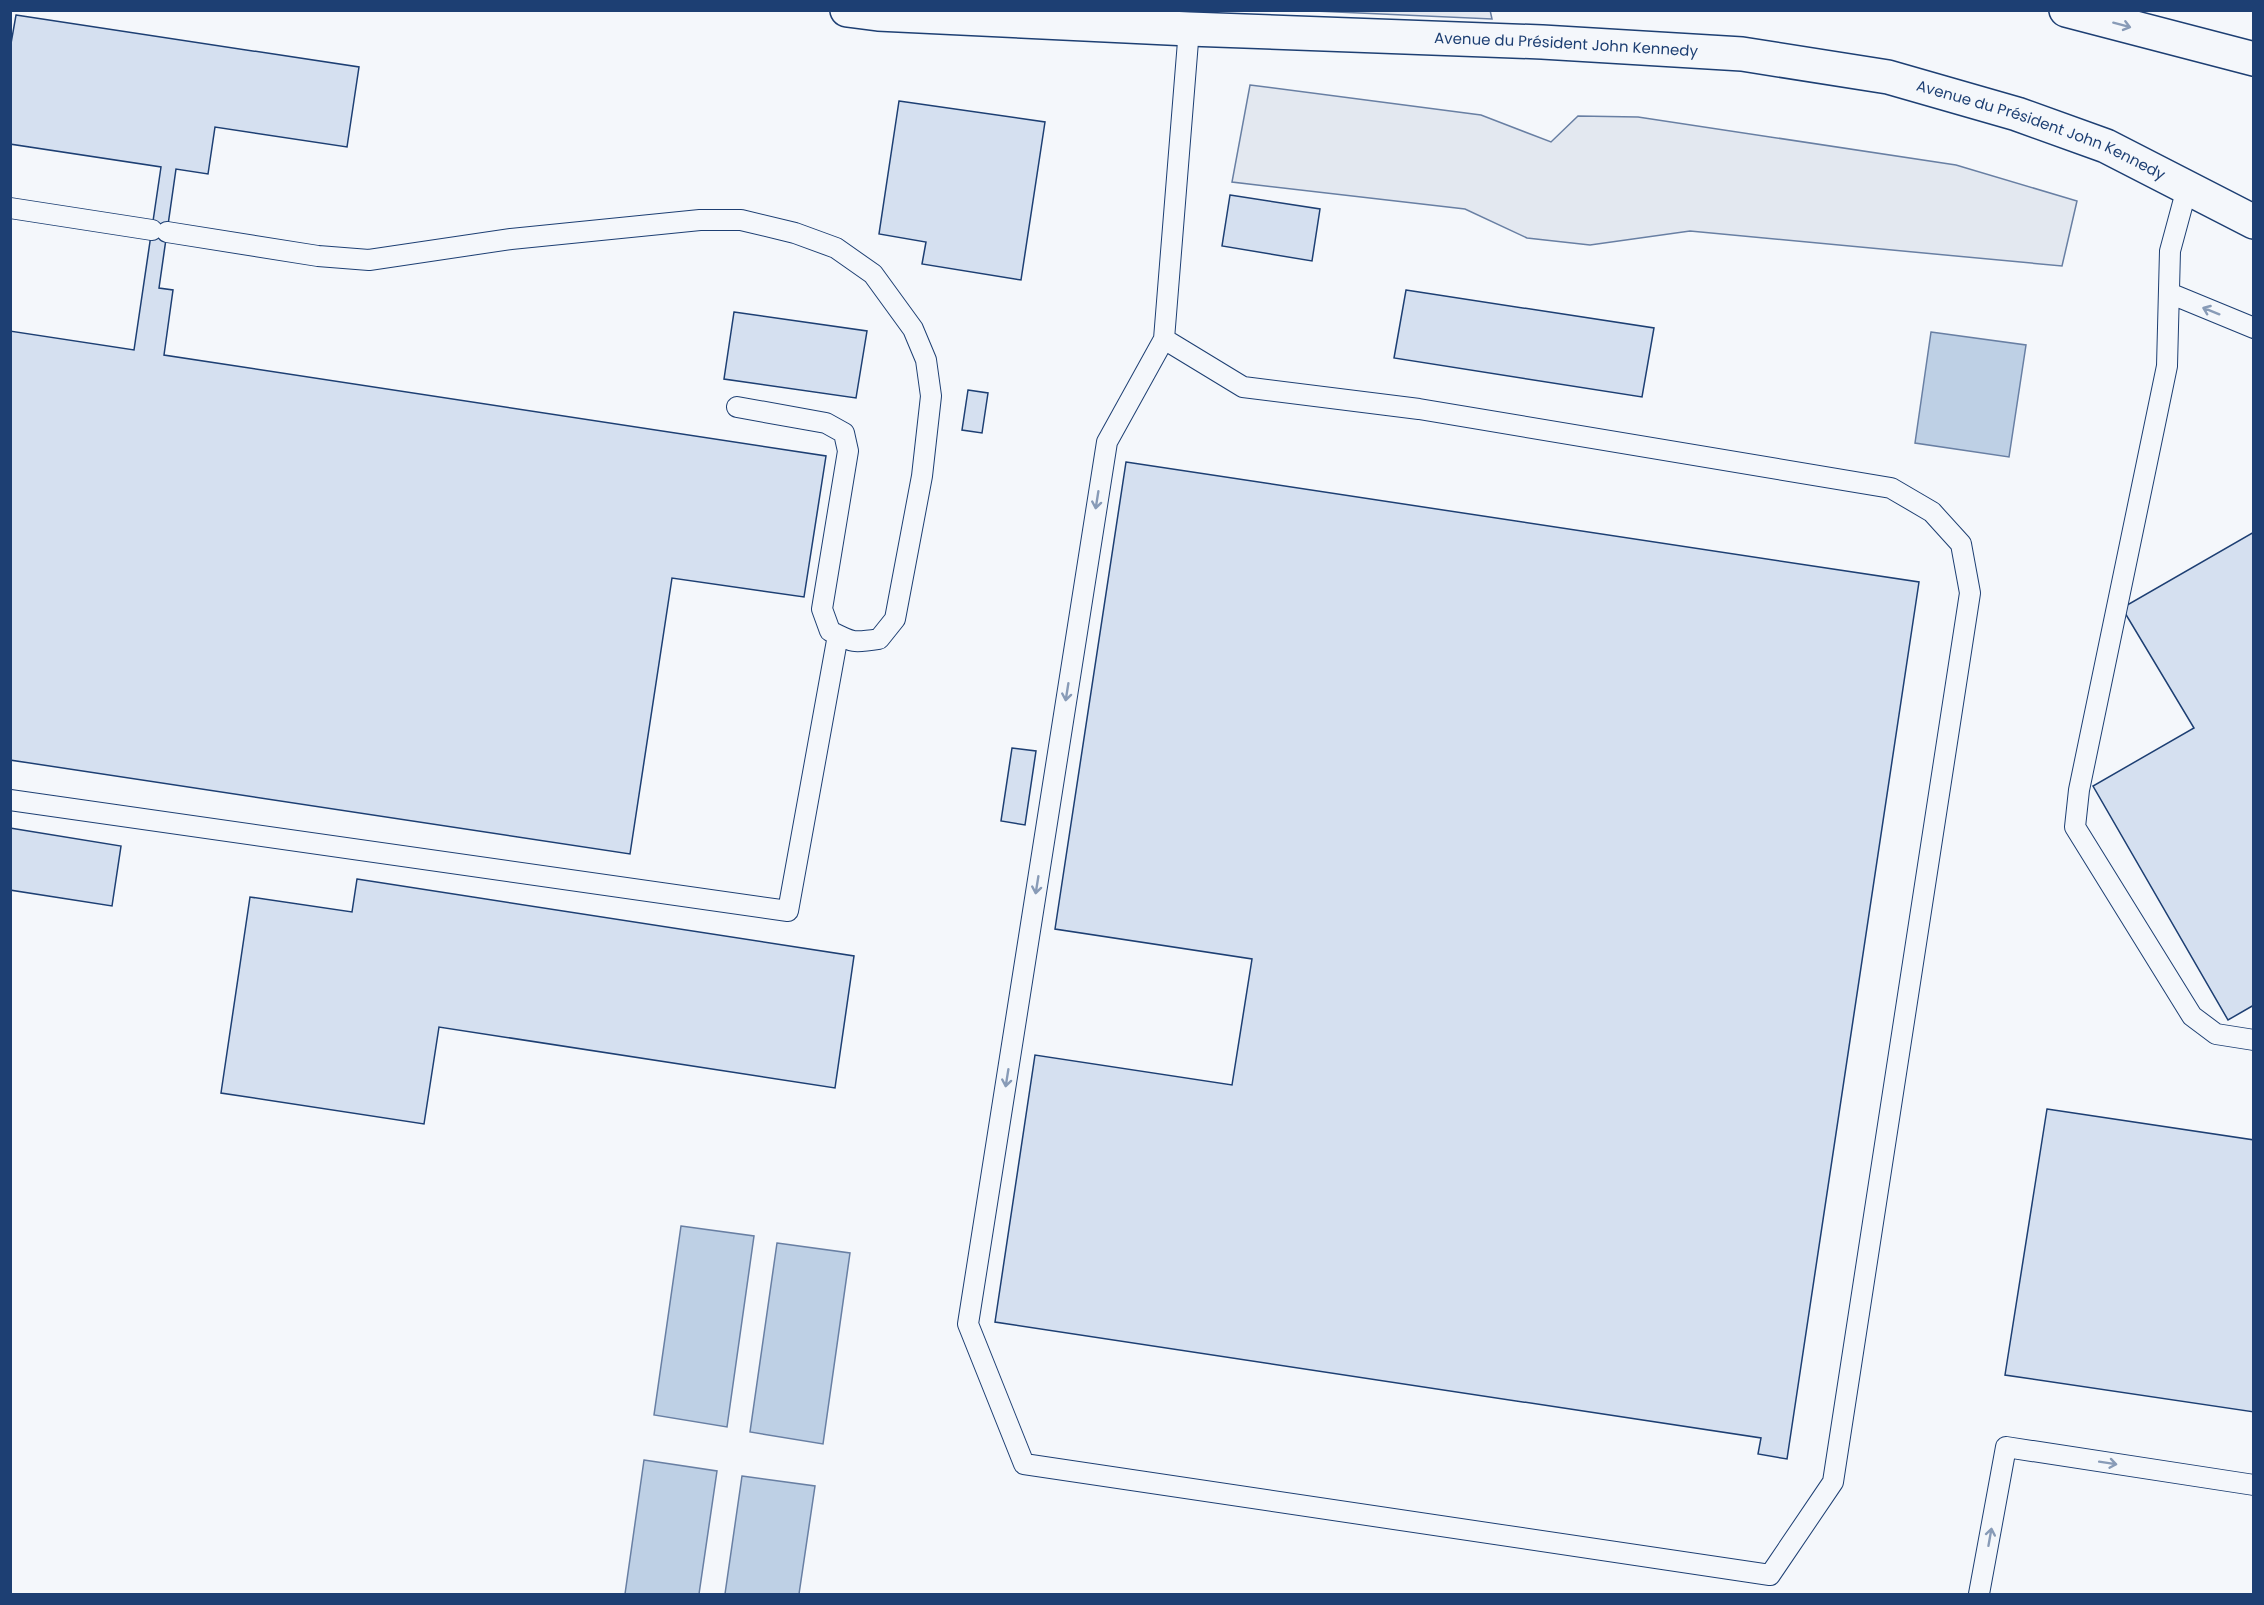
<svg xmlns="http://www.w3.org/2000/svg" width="2264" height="1605" viewBox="0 0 2264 1605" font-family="Poppins,sans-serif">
  <rect width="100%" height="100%" fill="#f4f7fb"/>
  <!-- parking -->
  <path fill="#e3e8f0" stroke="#687fa3" stroke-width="1.5" d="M1490,10L1492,19L1315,11V10Z
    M1250,85L1481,115L1551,142L1578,116L1638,117L1956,165L2077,201L2062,266L1690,231L1590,245L1527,238L1465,209L1232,182Z"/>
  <!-- water -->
  <path fill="#bed0e5" stroke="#687fa3" stroke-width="1.5" d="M1931,332L2026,345L2009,457L1915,443Z
    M681,1226L754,1236L727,1427L654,1415Z
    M777,1243L850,1253L823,1444L750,1432Z
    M644,1460L717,1471L699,1594H625Z
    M742,1476L815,1486L799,1594H725Z"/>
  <!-- building -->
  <path fill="#d5e0f0" stroke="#1d3f73" stroke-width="1.5" d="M16,15L359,67L347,147L215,127L208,174L176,169L159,288L173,290L164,355L826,456L804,597L672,578L630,854L10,760V331L134,350L161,167L10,144V49Z
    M899,101L1045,122L1021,280L922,264L926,242L879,234Z
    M1230,195L1320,209L1312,261L1222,246Z
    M1406,290L1654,328L1642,397L1394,358Z
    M734,312L867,331L856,398L724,379Z
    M968,390L988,393L982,433L962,430Z
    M1126,462L1919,582L1787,1459L1758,1454L1761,1438L995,1322L1035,1055L1232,1085L1252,959L1055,929Z
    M2254,532V1005L2228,1020L2093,786L2194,728L2122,608Z
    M1012,748L1036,751L1025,825L1001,821Z
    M10,828L121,846L112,906L10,890Z
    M357,879L854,956L835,1088L439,1027L424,1124L221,1093L250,897L352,912Z
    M2047,1109L2254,1140V1412L2005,1375Z"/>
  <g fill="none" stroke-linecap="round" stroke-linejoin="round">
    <defs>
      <path id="service" d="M2187,188L2170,251L2167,366L2079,790L2075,827L2192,1016L2216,1034L2254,1040
        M10,208L152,230
        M167,232L318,256L369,260L511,239L700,220H741L795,233L836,248L873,274L913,329L926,360L931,396L922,476L895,619L879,639C854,643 853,643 830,631L822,609L848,451L844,433L826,423L737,407
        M2169,293L2254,328
        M1164,339L1243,387L1419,409L1891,488L1932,512L1961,544L1970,593L1833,1482L1770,1575L1024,1464L968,1324L1107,442L1164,339L1189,29
        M10,800L788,911L838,635
        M1979,1594L2006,1447L2254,1485"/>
      <g id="minor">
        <path id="s1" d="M847,10L878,14L1189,29L1542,42L1742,54L1888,77L2017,114L2106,146L2254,222"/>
      </g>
      <path id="primary" d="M2066,10L2254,59"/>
    </defs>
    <!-- service casing -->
    <use href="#service" stroke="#1d3f73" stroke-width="22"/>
    <!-- minor casing -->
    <use href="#minor" stroke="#1d3f73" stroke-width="36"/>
    <!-- primary casing -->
    <use href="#primary" stroke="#1d3f73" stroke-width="36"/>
    <!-- service -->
    <use href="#service" stroke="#f4f7fb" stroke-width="20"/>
    <!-- minor -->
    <use href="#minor" stroke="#f4f7fb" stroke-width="33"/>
    <!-- primary -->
    <use href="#primary" stroke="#f4f7fb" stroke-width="33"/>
  </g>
  <!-- one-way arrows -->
  <defs><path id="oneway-shaft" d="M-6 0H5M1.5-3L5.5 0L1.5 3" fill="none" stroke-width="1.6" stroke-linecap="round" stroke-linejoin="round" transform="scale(1.5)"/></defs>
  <g stroke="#889bb7">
    <use href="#oneway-shaft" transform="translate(2122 25) rotate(15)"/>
    <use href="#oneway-shaft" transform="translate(2211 311) rotate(-158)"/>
    <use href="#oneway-shaft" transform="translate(1097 500) rotate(99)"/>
    <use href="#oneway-shaft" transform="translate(1067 692) rotate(99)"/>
    <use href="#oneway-shaft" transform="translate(1037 885) rotate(99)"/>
    <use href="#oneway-shaft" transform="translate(1007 1078) rotate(99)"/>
    <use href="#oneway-shaft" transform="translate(2108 1463) rotate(9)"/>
    <use href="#oneway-shaft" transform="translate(1990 1537) rotate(-80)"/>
  </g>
  <g text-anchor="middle" stroke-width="4.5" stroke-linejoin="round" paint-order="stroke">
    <!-- street labels -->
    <g font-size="15" fill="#1d3f73" stroke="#f4f7fb">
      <text dy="5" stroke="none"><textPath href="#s1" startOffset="720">Avenue du Président John Kennedy</textPath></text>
      <text dy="5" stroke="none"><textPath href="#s1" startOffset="1206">Avenue du Président John Kennedy</textPath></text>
    </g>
  </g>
  <!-- border -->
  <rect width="2264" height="1605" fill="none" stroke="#1d3f73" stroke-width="24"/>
</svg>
